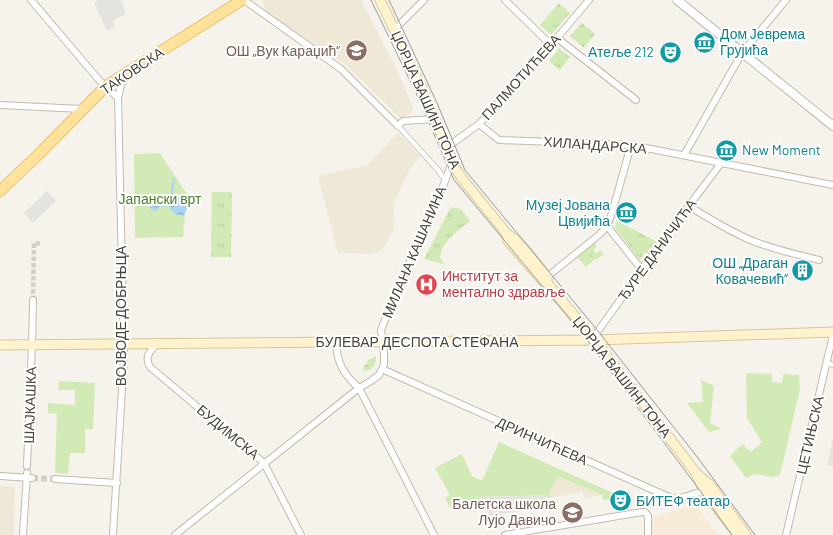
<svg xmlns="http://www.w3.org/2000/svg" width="833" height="535" viewBox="0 0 833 535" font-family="Barlow,sans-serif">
  <defs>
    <pattern id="grass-tufts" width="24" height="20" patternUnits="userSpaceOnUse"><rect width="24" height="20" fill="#d2eab5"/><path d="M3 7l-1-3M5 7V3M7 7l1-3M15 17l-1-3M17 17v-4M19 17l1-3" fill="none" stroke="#b6ca9c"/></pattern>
    <pattern id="water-waves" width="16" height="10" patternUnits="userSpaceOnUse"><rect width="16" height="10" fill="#a9d4f2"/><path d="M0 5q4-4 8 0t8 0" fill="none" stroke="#8caec5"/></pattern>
  </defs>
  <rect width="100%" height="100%" fill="#f6f3ec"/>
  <!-- commercial -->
  <path fill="#f7ead8" d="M695,505L718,535H651L652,517Z"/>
  <!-- education -->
  <path fill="#efe8d6" d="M262,0H361L396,68L414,110L401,119L347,66L266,12Z
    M398,133L421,157L411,167L399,192L394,205L393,213L394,227L388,241L381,251L372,254L338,253L318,176L367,165Z
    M558,476L602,495L584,499L583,492L554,497L549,495Z
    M0,486L15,487L14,535H0Z"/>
  <!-- grass -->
  <path fill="url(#grass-tufts)" d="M559,3L570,13L551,35L540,25Z
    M582,23L595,34L584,48L570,36Z
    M559,48L570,57L560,70L549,61Z
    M212,192H232L231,257H211Z
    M451,207L461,209L470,221C458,231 442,241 440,258L443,261V264L424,259Z
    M617,221L654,240L658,243L649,254L645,252L640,260L615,228Z
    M586,249L595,259L586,267L577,257Z
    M376,356C377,365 372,371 363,371L364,365L367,364L368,360Z"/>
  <!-- garden -->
  <path fill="#d2eab5" d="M160,153L187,194L183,237L135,238L134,154Z
    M594,242L597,247L594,249V252L597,253L600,250L604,254L595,260L586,249Z
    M746,373L772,374V382L782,383L783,374L799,375L800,389L780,475L772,477L755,474L746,478L730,456L742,444L751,452L762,442L747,418Z
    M701,380L714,386L710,423L721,429L709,432L687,403L703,402Z
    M59,381L95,383L93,429H85V453H70L68,474L55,473L57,414L48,413V403L75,405V390H58Z
    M499,442L604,489L617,494L611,499L603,500L602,495L558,476L549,495L482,497L472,507L452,511L445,498L450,495L435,468L462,454L472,476L482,481Z"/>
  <!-- parking -->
  <path fill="#e5e3e0" d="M98,0H122L126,14L113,21L115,26L107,31L94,3Z
    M47,191L56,201L33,223L24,213Z
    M833,440V466L827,465Z
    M549,495L554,497L544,498L545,507L489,516L487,504L472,507L482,497Z"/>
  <!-- water -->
  <path fill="url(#water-waves)" d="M170,196C178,198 179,196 188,200L189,206L183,216L177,215L170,209L171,204L168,202Z
    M151,199H156L160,203L159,208L155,211L150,208L147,202Z"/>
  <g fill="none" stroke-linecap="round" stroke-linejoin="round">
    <!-- stream -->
    <path stroke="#a9d4f2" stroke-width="2" d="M172,196V190L174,179
      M159,205L165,206L171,204"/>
    <!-- pedestrian-tunnel -->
    <path stroke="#d4d0c8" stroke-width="4.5" stroke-dasharray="4.5 2" stroke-linecap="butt" d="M33,300L34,243L41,244"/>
    <!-- minor-tunnel -->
    <path stroke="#d4d0c8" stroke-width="6" stroke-dasharray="6 3" stroke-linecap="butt" d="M32,478L55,479"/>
    <defs>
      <path id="pedestrian" d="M398,126L439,171L445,180
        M827,363L833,365"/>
      <path id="minor" d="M31,0L99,80L118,98
        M244,0L341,69L398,126L403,121L435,119
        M505,0L551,45
        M394,30L424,0
        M557,38L636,100
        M0,105L82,109
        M479,124L499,140L631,145L833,185
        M446,148L479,124L551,45L589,0
        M684,155L742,53L786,0
        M689,206C708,218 728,230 748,239C771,249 795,254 819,260
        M607,226L642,270
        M547,277L600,234L607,226L612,213L631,145
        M595,340L598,331L663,240L722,162
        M336,342C337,363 343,374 359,388L434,535
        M157,344C150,351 144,357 150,367L264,463L301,535
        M382,369L671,498C683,501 693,491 705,492
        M27,466L32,345L33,300
        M0,476L32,478
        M55,479L117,483
        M23,535L27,473
        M113,535L124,357L118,98L121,85L127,75
        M175,535L359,388L371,381L379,375L382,369L384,364V353L381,330L398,288L444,184L452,162
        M505,535L642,512H645L648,516V535
        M786,535L833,335"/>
      <path id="tertiary" d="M677,0L833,126"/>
      <path id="secondary" d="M380,0L423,90L456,169L464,181L507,234C522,242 536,264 547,277V283
        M507,234L508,241L543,281L547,283L595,340L696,473L710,485L746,535
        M0,345L595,340L833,332
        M697,476L705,492L738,535"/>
      <path id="primary" d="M0,191L38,155L106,86L242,0"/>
    </defs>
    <!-- pedestrian casing -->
    <use href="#pedestrian" stroke="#c2bbae" stroke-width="6"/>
    <!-- minor casing -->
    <use href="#minor" stroke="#c2bbae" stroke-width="8"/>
    <!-- tertiary casing -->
    <use href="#tertiary" stroke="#c2bbae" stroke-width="10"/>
    <!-- secondary casing -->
    <use href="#secondary" stroke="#d6c79b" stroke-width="11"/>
    <!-- primary casing -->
    <use href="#primary" stroke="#e6c16a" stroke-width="12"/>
    <!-- pedestrian -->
    <use href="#pedestrian" stroke="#fff" stroke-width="4.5"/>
    <!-- minor -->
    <use href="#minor" stroke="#fff" stroke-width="6"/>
    <!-- tertiary -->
    <use href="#tertiary" stroke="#fff" stroke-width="8"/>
    <!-- secondary -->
    <use href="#secondary" stroke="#fff3cd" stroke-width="9"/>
    <!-- primary -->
    <use href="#primary" stroke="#ffe39c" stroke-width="10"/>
    <!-- tram -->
    <path stroke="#9a9a9a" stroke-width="1" d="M371,0L416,93L454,180L587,340L701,492L732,535
      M389,0L437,103L465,170L598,331L698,458L755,535"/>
  </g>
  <!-- icons -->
  <defs>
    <symbol id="museum-disc" viewBox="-11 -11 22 22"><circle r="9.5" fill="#0f9aa8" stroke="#fff"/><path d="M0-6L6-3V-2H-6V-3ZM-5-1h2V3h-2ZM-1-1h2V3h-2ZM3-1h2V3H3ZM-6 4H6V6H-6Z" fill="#fff"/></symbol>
    <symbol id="school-disc" viewBox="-11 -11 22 22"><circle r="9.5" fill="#8d6e63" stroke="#fff"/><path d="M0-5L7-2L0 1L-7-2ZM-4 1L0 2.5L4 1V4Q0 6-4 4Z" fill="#fff"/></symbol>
    <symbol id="theatre-disc" viewBox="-11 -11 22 22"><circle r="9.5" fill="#0f9aa8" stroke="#fff"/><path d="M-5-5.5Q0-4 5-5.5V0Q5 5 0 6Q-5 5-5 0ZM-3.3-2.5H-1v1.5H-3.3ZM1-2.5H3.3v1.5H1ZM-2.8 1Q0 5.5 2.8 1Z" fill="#fff"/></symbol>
    <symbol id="building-disc" viewBox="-11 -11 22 22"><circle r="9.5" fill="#0f9aa8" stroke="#fff"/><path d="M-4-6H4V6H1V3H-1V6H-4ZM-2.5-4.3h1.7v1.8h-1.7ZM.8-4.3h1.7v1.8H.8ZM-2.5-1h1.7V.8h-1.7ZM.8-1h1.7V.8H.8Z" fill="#fff"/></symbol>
    <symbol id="hospital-disc" viewBox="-11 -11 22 22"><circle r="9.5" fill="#e0444e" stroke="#fff"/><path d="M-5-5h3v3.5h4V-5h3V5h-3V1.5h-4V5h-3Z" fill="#fff"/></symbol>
  </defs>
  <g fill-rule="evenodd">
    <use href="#museum-disc" x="692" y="30" width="25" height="25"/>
    <use href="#school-disc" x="344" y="38" width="25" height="25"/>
    <use href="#theatre-disc" x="658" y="40" width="25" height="25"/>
    <use href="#museum-disc" x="714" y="138" width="25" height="25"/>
    <use href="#museum-disc" x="614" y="200" width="25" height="25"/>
    <use href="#building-disc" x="790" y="258" width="25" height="25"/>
    <use href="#hospital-disc" x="414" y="272" width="25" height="25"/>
    <use href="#theatre-disc" x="608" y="488" width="25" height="25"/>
    <use href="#school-disc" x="560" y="500" width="25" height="25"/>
  </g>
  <g text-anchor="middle" stroke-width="4" stroke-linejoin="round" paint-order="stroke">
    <!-- culture labels -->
    <g font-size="14" fill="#0d838f" stroke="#fff" text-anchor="start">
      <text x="720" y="39">Дом Јеврема<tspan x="720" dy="16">Грујића</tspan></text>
      <text x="654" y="57" text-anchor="end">Атеље 212</text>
      <text x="742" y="155">New Moment</text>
      <text x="610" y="210" text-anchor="end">Музеј Јована<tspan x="610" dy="16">Цвијића</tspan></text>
      <text x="788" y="268" text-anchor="end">ОШ „Драган<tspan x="788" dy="16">Ковачевић”</tspan></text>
      <text x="636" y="506">БИТЕФ театар</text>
    </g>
    <!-- education labels -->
    <g font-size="14" fill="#785e54" stroke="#fff" text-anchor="end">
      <text x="340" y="56">ОШ „Вук Караџић”</text>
      <text x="556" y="509">Балетска школа<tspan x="556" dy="16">Лујо Давичо</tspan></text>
    </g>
    <!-- street labels -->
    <g font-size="14" fill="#4b4439" stroke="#fff">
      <text transform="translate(132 71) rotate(-34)" y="5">ТАКОВСКА</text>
      <text transform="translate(521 77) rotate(-48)" y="5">ПАЛМОТИЋЕВА</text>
      <text transform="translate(426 100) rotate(66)" y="5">ЏОРЏА ВАШИНГТОНА</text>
      <text transform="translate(595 145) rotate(4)" y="5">ХИЛАНДАРСКА</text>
      <text transform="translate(657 250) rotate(-54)" y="5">ЂУРЕ ДАНИЧИЋА</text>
      <text transform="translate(414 252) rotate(-67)" y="5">МИЛАНА КАШАНИНА</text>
      <text transform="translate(121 316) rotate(-90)" y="5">ВОЈВОДЕ ДОБРЊЦА</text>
      <text x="417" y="347">БУЛЕВАР ДЕСПОТА СТЕФАНА</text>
      <text transform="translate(622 377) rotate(52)" y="5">ЏОРЏА ВАШИНГТОНА</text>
      <text transform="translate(30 405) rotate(-88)" y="5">ШАЈКАШКА</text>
      <text transform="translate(228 432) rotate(40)" y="5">БУДИМСКА</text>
      <text transform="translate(810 435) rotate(-77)" y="5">ЦЕТИЊСКА</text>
      <text transform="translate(542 441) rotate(24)" y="5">ДРИНЧИЋЕВА</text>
    </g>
    <!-- park labels -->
    <g font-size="14" fill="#4a7f2a" stroke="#fff">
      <text x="160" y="204">Јапански врт</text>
    </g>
    <!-- health labels -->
    <g font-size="14" fill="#be3a42" stroke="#fff" text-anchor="start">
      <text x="442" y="281">Институт за<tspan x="442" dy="16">ментално здравље</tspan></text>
    </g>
  </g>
</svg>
